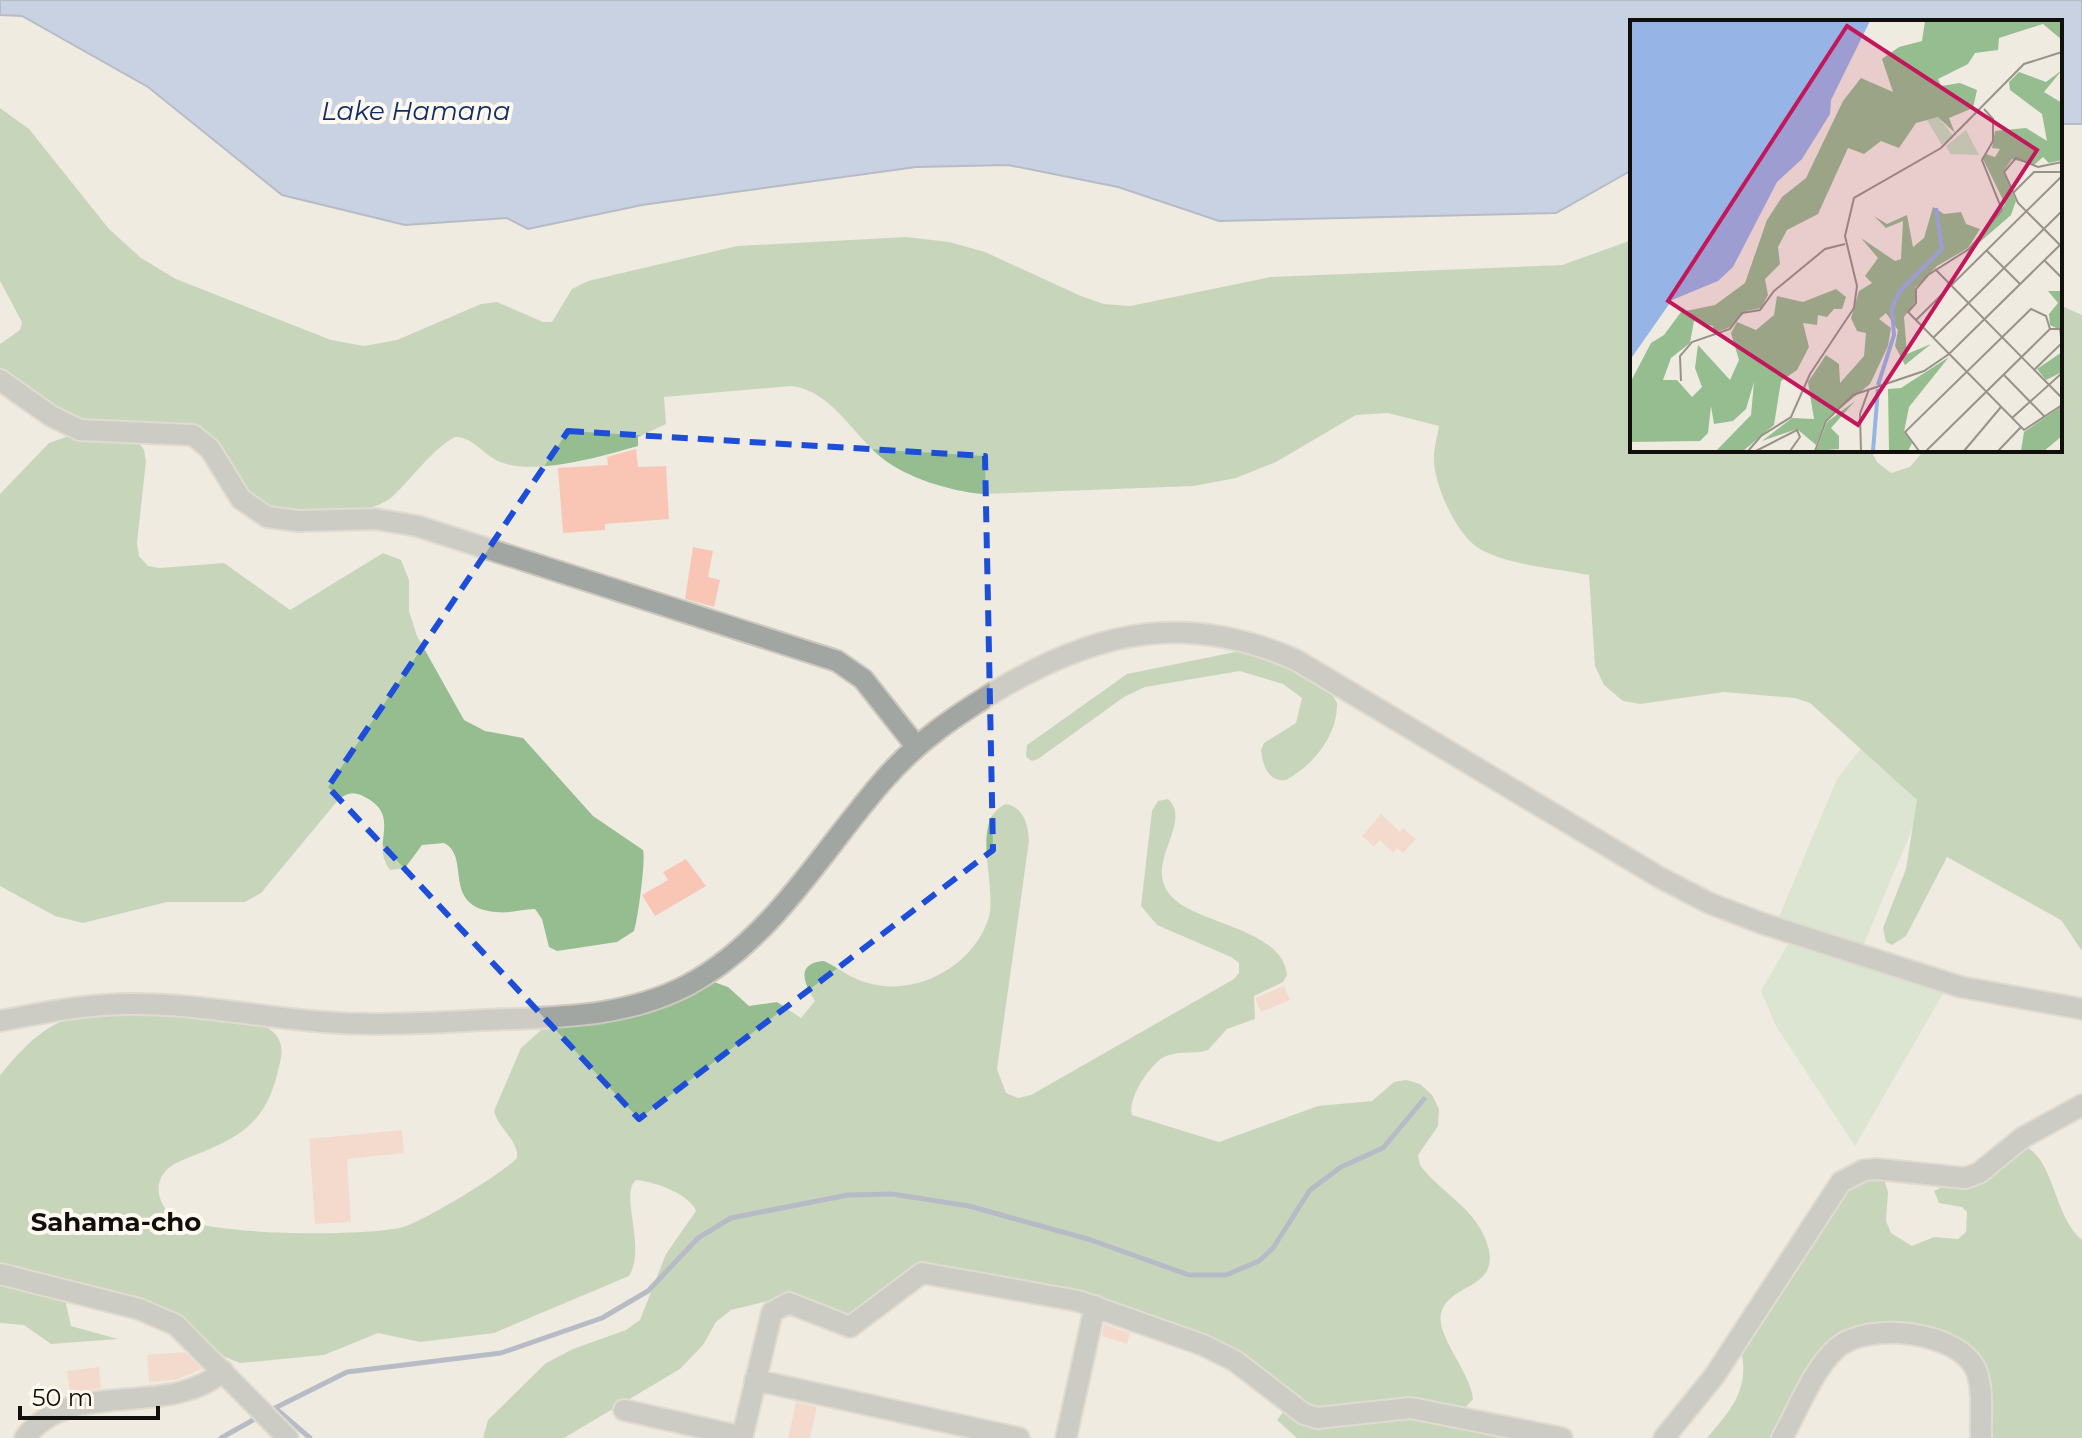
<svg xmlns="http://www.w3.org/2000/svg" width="2082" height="1438" viewBox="0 0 2082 1438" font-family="Montserrat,sans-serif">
  <rect width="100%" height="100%" fill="#f0ebe0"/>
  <!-- green -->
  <path fill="#c4debf" d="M1861,748L1917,800L1913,827L1863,946L1778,919L1837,779Z
    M1789,942L1944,992L1855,1146L1776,1026L1761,991Z"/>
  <!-- forest -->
  <path fill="#95bd8f" d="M0,108L29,129L109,229L141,258L176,279L331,340L364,346L397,340L481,304L497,302L543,322H552L572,289L588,281L737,246L906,237L949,242L985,252L1081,296L1104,304L1130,306L1271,277L1562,265L1632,240V450H1871L1877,462L1891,473L1910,467L1924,450H2060V305L2082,315V951L2061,920L1947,857L1906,936L1892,945L1886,942L1883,928L1906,869L1917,800L1810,703L1795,698L1724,692L1640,704L1623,701L1604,685L1595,666L1589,575C1555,568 1511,566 1480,549C1457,536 1436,488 1434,463C1433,452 1437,437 1439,426L1388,413L1356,415L1276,462L1236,478L1194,486L982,494C950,491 907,478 882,458C851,433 832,391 791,386L664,397L666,424L638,437V446C603,456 538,475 503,463C484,457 475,437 455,437C430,451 413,478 392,497C363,521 271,522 245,493C233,480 225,460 215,445L68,418L0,371V344L20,330L22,322L0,281Z
    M69,436L138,442L144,450L146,461L137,543L139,556L148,566L160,568L224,563L290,610L383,553L401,560L409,580V611L417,636L464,720L485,731L523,738L593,816L643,850C646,858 638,919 634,931L617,942L557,951L549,947L542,919L535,909C522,909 509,914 496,912C440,907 472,857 444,843L422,845L405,868L390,870C369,843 404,816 363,796C353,791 347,793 339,799L261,893L245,902H167L83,923L55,916L0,886V494L49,443Z
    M1240,651C1266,655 1327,678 1337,703C1338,735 1313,766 1286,780C1268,782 1263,766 1261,750L1264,743L1296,723L1302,698L1283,684L1240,671L1145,687L1124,697L1038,759L1032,761L1026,757L1027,745L1127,674Z
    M1168,799C1194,823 1141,865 1172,897C1199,925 1282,928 1287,975L1283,982L1254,996L1255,1019L1227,1029L1208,1050C1194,1055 1177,1050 1164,1057C1149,1065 1127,1100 1132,1115L1219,1142L1318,1106L1372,1101L1394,1082L1406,1080L1420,1084L1432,1095L1439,1109L1438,1126L1418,1155L1420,1165C1440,1192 1472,1206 1485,1238C1507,1291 1448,1281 1441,1314C1436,1336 1471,1373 1473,1399L1465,1408H1307L1239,1355L926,1267L848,1317L789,1296L731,1310L716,1322L703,1345L680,1369L564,1438H483L488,1420L546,1363L573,1349L626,1330L640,1320L666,1254L696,1211C690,1194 653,1181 636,1180C619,1194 647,1247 629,1276L494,1333L420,1342L378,1333L324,1355L240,1363L225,1357L197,1333L0,1267V1075C16,1056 32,1037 54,1025C99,1000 209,1019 261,1025C275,1030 284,1041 281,1057C270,1117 249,1134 195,1155C184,1160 171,1163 164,1173C155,1184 158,1201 168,1212C193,1237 367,1237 403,1227C424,1221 502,1174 517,1158C519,1141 498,1128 494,1111L521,1048L541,1030L637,1016L714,982L728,987L749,1006L777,1002L801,1018L815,1001C805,985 794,963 824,961C839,968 851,979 868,983C917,997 972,966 988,920C999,889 968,820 1006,804C1024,808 1028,824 1029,841L997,1069L1006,1093L1018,1098L1031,1095L1234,979L1239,973V963L1231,957L1157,925L1141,906L1152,811L1158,801Z
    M2026,1147C2054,1160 2054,1217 2082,1240V1438H1988L1982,1366L1865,1326L1774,1438H1707C1731,1410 1750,1389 1741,1350L1839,1196L1855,1180L1884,1179L1888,1192L1886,1221L1891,1233L1912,1246L1934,1237L1958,1239L1966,1232L1967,1212L1962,1207L1939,1203L1934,1191Z
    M0,1281L65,1299L71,1326L118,1339L51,1344L24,1325L0,1323Z
    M1284,1411L1392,1415L1529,1438H1297L1277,1420Z"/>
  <!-- water -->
  <path fill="#97b4e6" stroke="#6f82a5" stroke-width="2" d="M0,0H2082V124H2060V22H1632V170L1556,213L1219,221L1118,187L1008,165L916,167L642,205L528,229L507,218L405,225L282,195L148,87L22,16L0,15Z"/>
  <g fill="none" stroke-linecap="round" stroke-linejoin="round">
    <!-- stream -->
    <path stroke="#6f82a5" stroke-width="5" d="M275,1408L310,1438
      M273,1409L347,1372L501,1353L602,1318L648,1291L698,1238L731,1218L848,1195L892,1194L969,1206L1088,1239L1189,1275H1226L1259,1261L1273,1248L1310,1190L1341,1167L1383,1148L1424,1099
      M221,1438L255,1419"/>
  </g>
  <!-- building -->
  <path fill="#f9c6b6" d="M636,449L638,467L666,466L669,519L605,524V530L563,533L558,468L608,465L607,457Z
    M693,547L713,551L708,577L720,580L714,607L685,599Z
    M1381,814L1400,832L1403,828L1416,839L1403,853L1397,848L1393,853L1380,840L1374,847L1362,836Z
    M686,859L706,886L655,916L642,895L668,880L663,872Z
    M1284,986L1290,1000L1261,1012L1255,998Z
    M402,1130L404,1153L347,1159L351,1222L315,1224L309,1139Z
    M1104,1324L1130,1333L1127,1344L1102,1336Z
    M185,1352L202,1369L175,1380L149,1382L147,1355Z
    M99,1367L101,1388L70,1394L67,1371Z
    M796,1402L817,1407L810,1438H788Z"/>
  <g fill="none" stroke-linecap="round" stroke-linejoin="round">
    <defs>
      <path id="minor" d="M0,380L51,416L80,430L193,435L210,449L241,499L267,517L299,521L375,519L417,526L837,661L863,679L916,746
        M0,1021C43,1013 85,1004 129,1004C194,1003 259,1017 324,1022C386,1027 450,1021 512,1019C573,1017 632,1014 688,985C771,941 822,851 882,782C916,742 956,715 1001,688C1100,630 1187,612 1296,660L1659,877L1709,903L1761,923L1961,987L2082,1009
        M0,1274L139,1309L176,1325L288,1438
        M755,1380L1019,1438
        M624,1410L743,1437
        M25,1438C71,1376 168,1420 223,1371
        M742,1438L772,1312L789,1303L850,1327L922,1273L1078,1301L1203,1345L1235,1361L1304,1414L1317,1418L1411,1408L1562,1438
        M1066,1438L1095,1306
        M1664,1438L1715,1375L1841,1182L1864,1170L1877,1169L1965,1178L1979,1173L2022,1138L2082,1105
        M1782,1438C1798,1410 1813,1369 1837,1348C1867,1321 1959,1331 1976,1370C1984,1390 1980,1417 1981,1438"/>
    </defs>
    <!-- minor casing -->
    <use href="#minor" stroke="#ccc8be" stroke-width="24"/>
    <!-- minor -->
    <use href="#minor" stroke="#a2a6a3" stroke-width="20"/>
  </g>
  <!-- marked area -->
  <path d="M0 0H2082V1438H0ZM568,431L985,456L993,850L639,1119L328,787Z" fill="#f0ebe0" fill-opacity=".55" fill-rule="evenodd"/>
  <path fill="none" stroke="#1d4ed8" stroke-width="6" stroke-dasharray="16 10" stroke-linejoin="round" d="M568,431L985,456L993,850L639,1119L328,787Z"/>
  <g text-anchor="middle" stroke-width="8" stroke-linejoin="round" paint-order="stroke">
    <!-- water labels -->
    <g font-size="26" font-style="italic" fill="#0d2e67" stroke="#fef8ee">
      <text x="416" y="120">Lake Hamana</text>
    </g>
    <!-- neighbourhood labels -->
    <g font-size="26" font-weight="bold" fill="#110f0c" stroke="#fef8ee">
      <text x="116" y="1231">Sahama-cho</text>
    </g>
  </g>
  <!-- overview -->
  <g transform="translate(1630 20)">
    <rect width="432" height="432" fill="#f0ebe0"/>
    <path d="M309,97L323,116L312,125L297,100ZM336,110L349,135L320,134L316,126Z" fill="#c4debf"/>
    <path d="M295,1H432V20L413,4L369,18L368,30L345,33L338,44L308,59L311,66L330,63L347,70L343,88L319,98L325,113L308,97L286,103L269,128L251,121L234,134L218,128L188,194L157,210L148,227L150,244L135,259L138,275L131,288L116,291L101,307L84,313L83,306L64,301L60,323L41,338L33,360H47L62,377L72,367L65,348L68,325L100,360L109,340L101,313L107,302L126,310L144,295L147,276L173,282L206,269L216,277L212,289H204L197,297L188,295L187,305L173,303L179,327L167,350L151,361L144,405L113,431H86L121,395L124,362L116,389L103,401L84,404L81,386L78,413L70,421L0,422V363L21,323L34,315L51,292L85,285L115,263L137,200L152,177L176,158L213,81L231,58L263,72L252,39L269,27L292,21ZM432,50L414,72L432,83V140L419,143L413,137L404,145L382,139L373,152L386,181L381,195L335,235L375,184L353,139L356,134L365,137L370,129L362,128L365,111L396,108L417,121L412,94L380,70L379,62L389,52L416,62ZM303,187L314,194L331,192L336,204L350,209L338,228L307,246L285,268V282L274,297L277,334L301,324L275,345L265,326L268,310L256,293L249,299L261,308L258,326L240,364L196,400L186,425L167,409L132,421L162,398L184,399L178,362L196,335L209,344L210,363L234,336L236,313L227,311L221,298L229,271L242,263L235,256L248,238L231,218L265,241L271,239L273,201L256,208L244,196L257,204L277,195L283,227L294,218ZM432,266V311L420,305L419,294L428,283L418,271H431ZM432,332V352L416,360L407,349ZM319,337L279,387L274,412L282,423L278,431H259L258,369L271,368ZM225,381L201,408L209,416V429L186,431L197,402ZM432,386V416L414,431H391L394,412Z" fill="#95bd8f"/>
    <path d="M0,1H240L201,80L200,94L172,139L147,162L103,247L88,261L42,280L0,340Z" fill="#97b4e6"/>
    <path fill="none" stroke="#97b4e6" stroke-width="4" d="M248,365L264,315L262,289L269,272L312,229L306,188M243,431L248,369"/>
    <path fill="none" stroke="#97938b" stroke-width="2" d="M354,89L363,99V121L352,140L372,190L339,229L298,255L286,269V283L278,292L394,410L432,385M383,173L404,152H432M430,225L388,183L374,152L386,138L408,147L432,142M356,230L390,264M414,240L432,258M305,249L432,378M286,300L432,156M303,318L432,191M405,349L432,323L430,309H420M374,355L415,397M51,361L50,336L62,322L100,309L112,293L130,290L144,271L195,229L215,224M382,398L432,353M118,431L131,416L161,397L180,354L224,288L227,266L215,216L224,178L311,128L394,44L432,32M126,431L167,410L170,417L160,431M185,431L196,401L223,375L294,351L319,334L432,223M231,431L230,394L239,369M289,431L275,412L401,289L416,296L420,309M296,431L420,309M334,431L371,387M368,431L391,407"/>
    <path fill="#c2185b" fill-opacity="0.15" stroke="#c2185b" stroke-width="4" d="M217,6L407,130L228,405L38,281Z"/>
    <rect width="432" height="432" fill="none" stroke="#110f0c" stroke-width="4"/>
  </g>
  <!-- scale -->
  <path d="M20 1406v12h138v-12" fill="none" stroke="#110f0c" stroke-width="4"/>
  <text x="32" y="1406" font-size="24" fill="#110f0c" stroke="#fef8ee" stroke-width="6" paint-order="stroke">50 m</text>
</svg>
